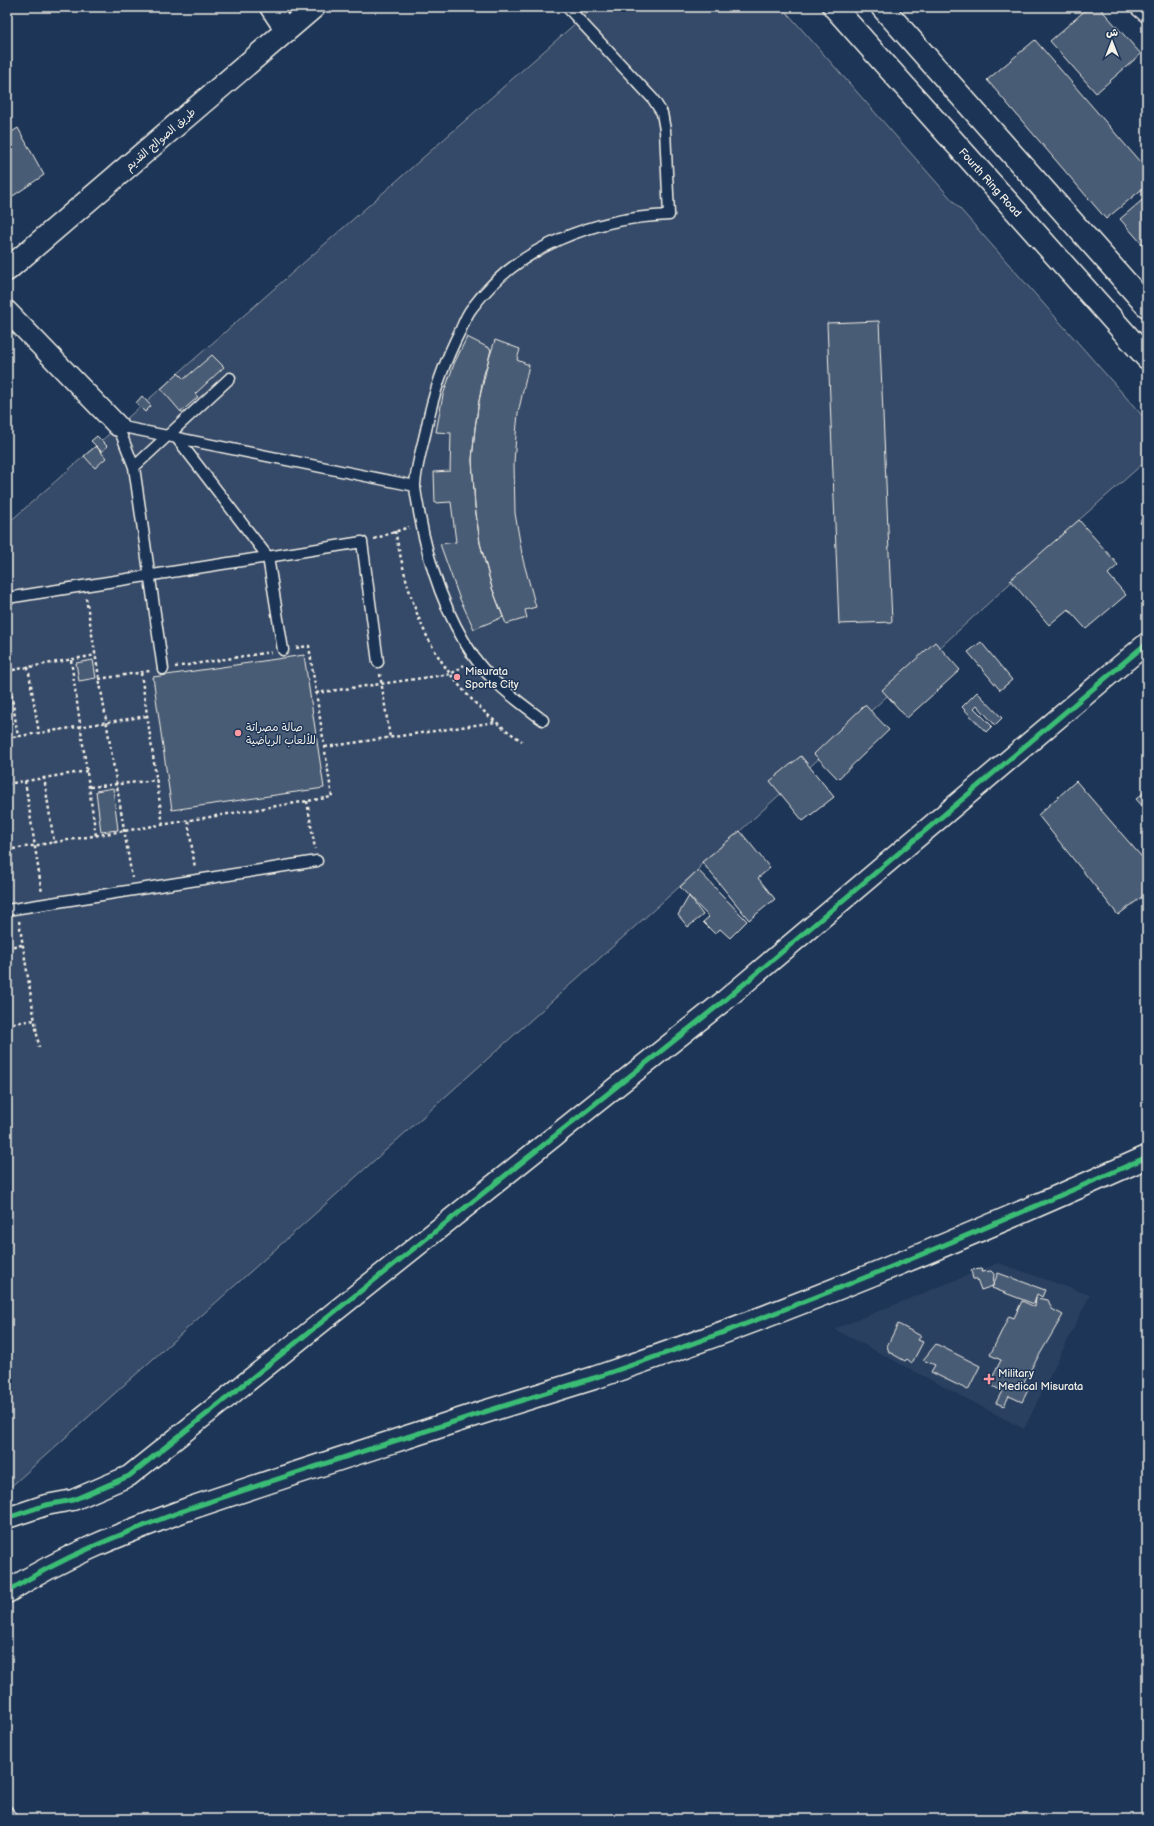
<svg xmlns="http://www.w3.org/2000/svg" width="1154" height="1826" viewBox="0 0 1154 1826" font-family="'Balsamiq Sans','Playpen Sans Arabic',sans-serif">
  <rect width="100%" height="100%" fill="#1d3557"/>
  <filter id="ink" filterUnits="userSpaceOnUse"><feTurbulence type="fractalNoise" baseFrequency=".025" numOctaves="2"/><feDisplacementMap in="SourceGraphic" scale="8" xChannelSelector="R" yChannelSelector="G"/><feConvolveMatrix kernelMatrix="1 2 1 2 8 2 1 2 1" color-interpolation-filters="sRGB"/></filter>
  <g filter="url(#ink)">
    <!-- built -->
    <path fill="#2a4060" d="M998,1263L1090,1295L1024,1429L834,1329Z"/>
    <!-- green -->
    <path fill="#354a67" stroke="#949ea8" d="M594,7H782L1147,421V460L1079,520L740,831L702,862L698,870L7,1490V524Z"/>
    <!-- building -->
    <path fill="#485b74" stroke="#f4f1e8" d="M1089,7H1099L1141,54L1096,93L1050,41Z
      M1035,40L1147,170V185L1106,219L987,80Z
      M18,128L44,175L7,200V135Z
      M1147,196V240L1142,244L1120,219Z
      M879,321L892,622L839,624L827,323Z
      M467,337L491,349L479,401L475,428L472,460L475,506L480,543L492,588L503,617L474,629L459,597L440,544L456,542L451,502L435,503L434,472L450,471L451,433L436,432L443,395L454,364Z
      M495,340L520,349L517,360L529,365L518,413L516,435L514,463L515,513L523,560L536,607L525,610L527,618L506,624L492,588L480,543L475,506L472,460L475,428L479,401L484,374Z
      M212,355L224,367L195,394L198,397L181,412L161,389L178,373L184,379Z
      M142,396L151,406L145,412L136,403Z
      M97,436L107,446L102,452L91,441Z
      M96,446L106,458L95,468L84,456Z
      M1147,505V527L1140,523Z
      M1079,520L1118,565L1108,574L1126,595L1086,629L1068,609L1049,625L1010,580Z
      M935,642L960,670L907,718L882,690Z
      M981,642L1012,680L1000,690L968,652Z
      M304,655L324,788L172,810L153,677Z
      M93,660L96,678L79,681L76,663Z
      M977,692L1002,718L995,725L977,705L974,708L992,726L986,732L962,707Z
      M865,705L889,730L838,779L814,754Z
      M801,756L834,797L803,821L770,781Z
      M1076,781L1147,863V893L1118,915L1038,815Z
      M113,788L118,830L101,832L96,791Z
      M1147,790V811L1136,799Z
      M740,831L770,868L758,878L775,899L749,920L702,862Z
      M698,870L747,921L730,938L720,929L715,934L703,922L709,917L680,887Z
      M689,896L703,915L688,927L678,915Z
      M982,1269L981,1272L991,1271L994,1274L993,1286L981,1290L977,1279H973L971,1270Z
      M998,1273L1045,1290L1042,1297L1037,1294L1034,1304L992,1288Z
      M1036,1298L1048,1300L1052,1309L1063,1315L1024,1381L1030,1386L1022,1402L1009,1396L1004,1406L996,1403L1002,1391L989,1384L1001,1360L990,1355L1009,1316L1014,1318L1022,1301L1035,1307Z
      M898,1324L921,1336L918,1340L923,1342L912,1363L907,1359L905,1361L889,1352L887,1346Z
      M936,1344L980,1366L968,1390L931,1372L935,1365L923,1360Z"/>
    <g fill="none" stroke-linecap="round" stroke-linejoin="round">
      <defs>
        <path id="service" d="M118,426L415,486
          M118,426L134,467L163,669
          M176,437L268,557L283,650
          M134,467L230,378
          M7,598L362,542L378,662
          M543,720C518,701 492,683 474,657C445,614 428,563 419,512C418,504 415,493 415,485C416,467 422,448 426,430C433,394 444,362 461,329C464,322 467,314 472,308C518,246 594,218 669,215L665,130L662,113L653,99L567,7
          M7,910L317,861
          M7,1811L12,1819"/>
        <path id="minor" d="M270,7L286,31
          M1141,7L1147,12
          M7,311L118,426
          M7,1518L46,1505L73,1500L129,1476L725,1000L1147,643"/>
        <path id="tertiary" d="M7,1592C63,1556 126,1532 188,1509C285,1476 383,1445 481,1413C519,1401 556,1390 594,1378C782,1315 966,1238 1147,1157"/>
        <path id="secondary" d="M7,270L314,7"/>
        <g id="primary">
          <path id="s1" d="M834,7L1147,358"/>
          <path d="M882,7L1147,306"/>
        </g>
      </defs>
      <!-- service casing -->
      <use href="#service" stroke="#f4f1e8" stroke-width="13"/>
      <!-- minor casing -->
      <use href="#minor" stroke="#f4f1e8" stroke-width="23"/>
      <!-- tertiary casing -->
      <use href="#tertiary" stroke="#f4f1e8" stroke-width="25"/>
      <!-- secondary casing -->
      <use href="#secondary" stroke="#f4f1e8" stroke-width="25"/>
      <!-- primary casing -->
      <use href="#primary" stroke="#f4f1e8" stroke-width="25"/>
      <!-- path -->
      <path stroke="#f4f1e8" stroke-width="2.5" stroke-dasharray="3 3" stroke-linecap="butt" d="M395,531C402,564 409,597 423,628C444,674 480,714 522,741
        M374,539L409,527
        M86,598L132,878
        M71,660L96,836
        M28,667L39,733
        M175,667L271,652
        M7,671L96,655
        M8,671L18,737
        M141,673L163,825
        M380,674L390,738
        M99,679L150,671
        M316,693L451,674L464,665
        M7,738L147,716
        M325,747L496,722
        M44,777L54,843
        M25,781L42,893
        M7,784L87,771
        M90,787L157,780
        M307,801L315,849
        M188,821L195,868
        M7,850L332,797L309,646L296,648
        M19,921L39,1047
        M7,947L22,945
        M7,1024L35,1020"/>
      <!-- service -->
      <use href="#service" stroke="#1d3557" stroke-width="10"/>
      <!-- minor -->
      <use href="#minor" stroke="#1d3557" stroke-width="20"/>
      <!-- tertiary -->
      <use href="#tertiary" stroke="#1d3557" stroke-width="22"/>
      <!-- secondary -->
      <use href="#secondary" stroke="#1d3557" stroke-width="22"/>
      <!-- primary -->
      <use href="#primary" stroke="#1d3557" stroke-width="22"/>
      <defs>
        <path id="cycleway" d="M7,1518L46,1505L73,1500L129,1476L725,1000L1147,643
          M7,1592C63,1556 126,1532 188,1509C285,1476 383,1445 481,1413C519,1401 556,1390 594,1378C782,1315 966,1238 1147,1157"/>
      </defs>
      <!-- cycleway casing -->
      <use href="#cycleway" stroke="#1d3557" stroke-width="8"/>
      <!-- cycleway -->
      <use href="#cycleway" stroke="#3abd76" stroke-width="5"/>
    </g>
  </g>
  <!-- markers -->
  <g fill="#ff9aa2" stroke="#1d3557" stroke-width="1.5">
    <circle cx="457" cy="677" r="4"/>
    <circle cx="238" cy="733" r="4"/>
    <path d="M987 1373h4v4h4v4h-4v4h-4v-4h-4v-4h4z"/>
  </g>
  <g text-anchor="middle" stroke-width="3" stroke-linejoin="round" paint-order="stroke">
    <!-- street labels -->
    <g font-size="11" fill="#f4f1e8" stroke="#1d3557">
      <text transform="translate(160 139) rotate(-41)" y="4">طريق الصوالح القديم</text>
      <text dy="4" stroke="none"><textPath href="#s1" startOffset="235">Fourth Ring Road</textPath></text>
    </g>
    <!-- poi labels -->
    <g font-size="11" fill="#f4f1e8" stroke="#1d3557" text-anchor="start">
      <text x="465" y="675">Misurata<tspan x="465" dy="13">Sports City</tspan></text>
      <text x="246" y="731">صالة مصراتة<tspan x="246" dy="13">للألعاب الرياضية</tspan></text>
      <text x="998" y="1377">Military<tspan x="998" dy="13">Medical Misurata</tspan></text>
    </g>
  </g>
  <!-- margin -->
  <rect width="1154" height="1826" fill="none" stroke="#1d3557" stroke-width="24"/>
  <rect x="12" y="12" width="1130" height="1802" fill="none" stroke="#f4f1e8" stroke-width="1.5" filter="url(#ink)"/>
  <!-- north arrow -->
  <g transform="translate(1112 42)" stroke="#1d3557" stroke-width="3" paint-order="stroke">
  <path d="M0-3L7 15L0 10L-7 15Z" fill="#f4f1e8"/>
  <text y="-6" font-size="11" font-weight="bold" text-anchor="middle" fill="#f4f1e8">ش</text>
  </g>
</svg>
